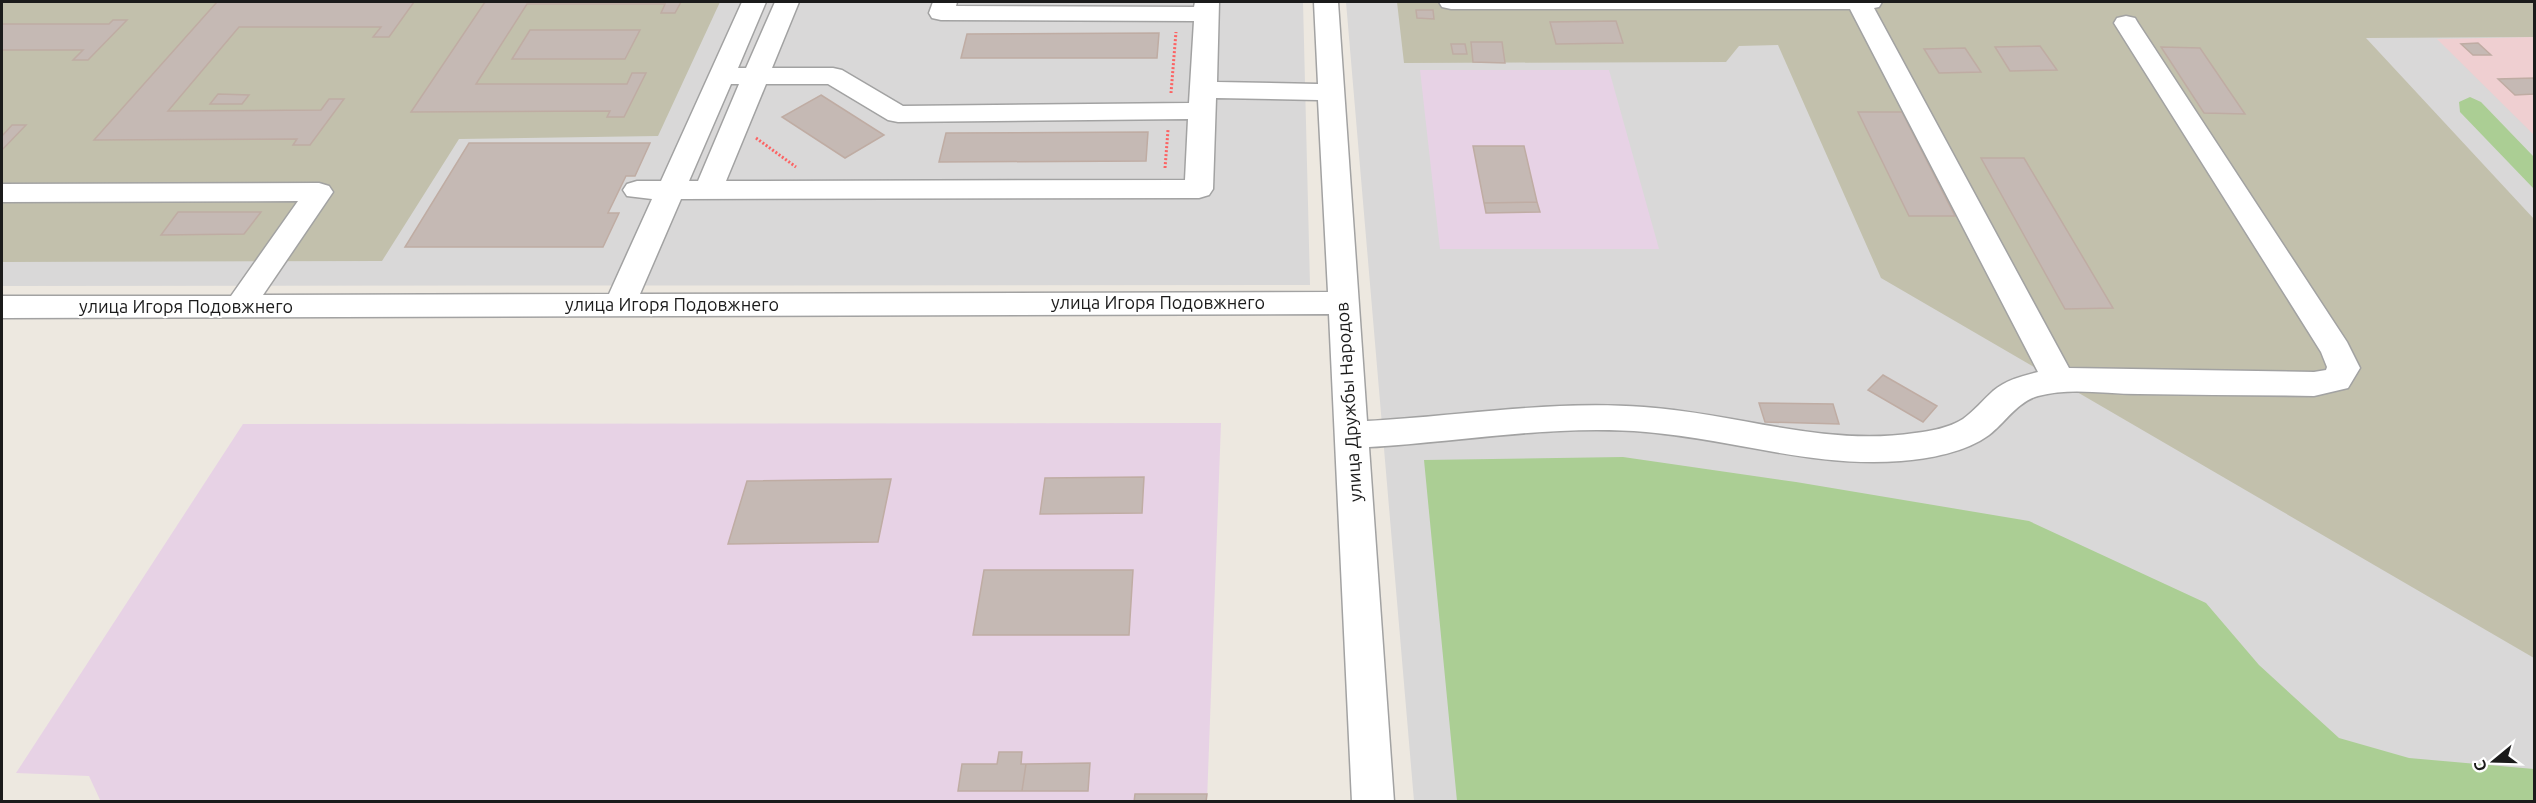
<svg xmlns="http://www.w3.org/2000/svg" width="2536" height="803" viewBox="0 0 2536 803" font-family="Ubuntu,sans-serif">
  <rect width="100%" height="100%" fill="#ede8e0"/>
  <!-- residential -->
  <path fill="#d9d8d8" d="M2,2H1303L1310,285L2,286Z
    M1346,2H2534V801H1414Z"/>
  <!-- commercial -->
  <path fill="#efcfd1" d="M2534,37V135L2437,39Z"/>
  <!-- industrial -->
  <path fill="#e7d2e5" d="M1420,70H1609L1659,249H1440Z
    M1221,423L1207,801L101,802L89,776L16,773L243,424Z"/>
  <!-- construction -->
  <path fill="#c2c0ac" d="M2,2H720L658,136L459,139L382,261L2,262Z
    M1397,2H2534V37L2366,38L2534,219V658L1881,278L1778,45L1739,46L1726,62L1404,63Z"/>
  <!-- forest -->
  <path fill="#abce94" d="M2470,97L2481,102L2534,157V189L2460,112L2459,102Z
    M1623,457L1796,482L2029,521L2206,603L2259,665L2339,738L2409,758L2534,769V801H1457L1424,460Z"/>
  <!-- building -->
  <path fill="#c5b9b4" stroke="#bfaca3" stroke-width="1.5" d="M217,2H414L389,37H373L381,27H239L168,111L321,110L329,99H344L310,145H293L297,139L94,140Z
    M485,2H681L675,13H661L665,4H527L476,84H627L632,73H646L624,117H607L610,111L411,112Z
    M1416,10H1433L1434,19L1417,18Z
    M113,20H127L88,60H73L83,50H2V24H109Z
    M1616,21L1623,43L1556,44L1550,22Z
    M530,30H640L625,59H512Z
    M1159,33L1157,58H961L967,34Z
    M1471,42H1502L1505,63L1473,62Z
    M2478,43L2491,55H2473L2461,44Z
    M1451,44H1465L1467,54H1453Z
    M2040,46L2057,70L2010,71L1995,47Z
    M2161,47L2200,48L2245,114L2204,113Z
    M1965,48L1981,72L1939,73L1924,49Z
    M2534,78V94L2515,95L2498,79Z
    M218,94L249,95L242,104H210Z
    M821,95L884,135L845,158L782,117Z
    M1858,112H1902L1955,216H1909Z
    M12,125H26L2,150V136Z
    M1148,132L1146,161L939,162L946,133Z
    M469,143H650L635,176H626L608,213H619L603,247H405Z
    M1473,146H1524L1537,202L1484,203Z
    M1981,158H2024L2113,308L2065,309Z
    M1537,202L1540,212L1486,213L1484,203Z
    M178,212H261L244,234L161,235Z
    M1883,375L1937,406L1923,422L1868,390Z
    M1759,403L1833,404L1839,424L1765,422Z
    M1144,477L1142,513L1040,514L1045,478Z
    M891,479L878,542L728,544L747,481Z
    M984,570H1133L1129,635H973Z
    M999,752H1022L1021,764H1026L1022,791H958L962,764H997Z
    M1090,763L1088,791H1022L1026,764Z
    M1135,794H1207L1206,802H1134Z"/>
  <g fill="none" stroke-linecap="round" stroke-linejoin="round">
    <defs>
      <path id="minor" d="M742,2H766L738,68H746L775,2H799L772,68H833L842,70L903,106L1189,103L1194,21L941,20L932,18L929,13L933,2H957L956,6L1194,7L1195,2H1219L1217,82L1318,84L1314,2H1338L1367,421C1459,416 1552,400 1644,407C1735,413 1824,447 1915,433C1931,431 1949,428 1963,419C1974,411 1983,400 1993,391C2006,380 2022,376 2038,372L1850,9H1451L1442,7L1439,2H1882L1879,7L1874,8L2069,368L2314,372L2326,370L2327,367L2321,352L2114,23L2117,18L2126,16L2135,18L2138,23L2347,342L2360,368L2348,388L2314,396C2256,395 2197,395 2139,394C2106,394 2070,387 2038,396C2017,402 2005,423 1989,435C1966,452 1929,459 1901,461C1814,468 1731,439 1646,432C1554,424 1461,442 1369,447L1394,802H1352L1329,314L2,318V296H231L298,201L2,202V184L319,183L329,186L333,192L263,295L609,294L652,199L627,196L623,190L627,184L637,181H661ZM731,84H739L698,181H689ZM766,84H828L888,120L898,122L1188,119L1185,180L726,181ZM1216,98L1318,100L1328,292L640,294L681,199L1199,198L1209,195L1213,189Z"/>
    </defs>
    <!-- minor casing -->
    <use href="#minor" stroke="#a2a2a2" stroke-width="3"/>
    <!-- path -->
    <path stroke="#fc6363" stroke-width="3" stroke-dasharray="2 2" stroke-linecap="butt" d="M1171,93L1176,32
      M756,138L796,167
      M1165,168L1168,130"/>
    <!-- minor -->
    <use href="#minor" fill="#fff" fill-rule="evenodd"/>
  </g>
  <g text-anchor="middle" stroke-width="4.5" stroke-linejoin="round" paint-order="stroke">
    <!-- street labels -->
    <g font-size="18" fill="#1b1b1b" stroke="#fff">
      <text x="1158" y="309">улица Игоря Подовжнего</text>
      <text x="672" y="311">улица Игоря Подовжнего</text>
      <text x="186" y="313">улица Игоря Подовжнего</text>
      <text transform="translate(1349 402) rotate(-94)" y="6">улица Дружбы Народов</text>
    </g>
  </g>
  <!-- border -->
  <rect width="2536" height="803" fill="none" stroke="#1b1b1b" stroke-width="6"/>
  <!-- north arrow -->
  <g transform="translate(2494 761) rotate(251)" stroke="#ffffff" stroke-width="4.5" paint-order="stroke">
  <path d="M0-4.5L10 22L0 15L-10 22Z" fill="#1b1b1b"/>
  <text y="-9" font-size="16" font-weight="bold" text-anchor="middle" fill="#1b1b1b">С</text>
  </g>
</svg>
